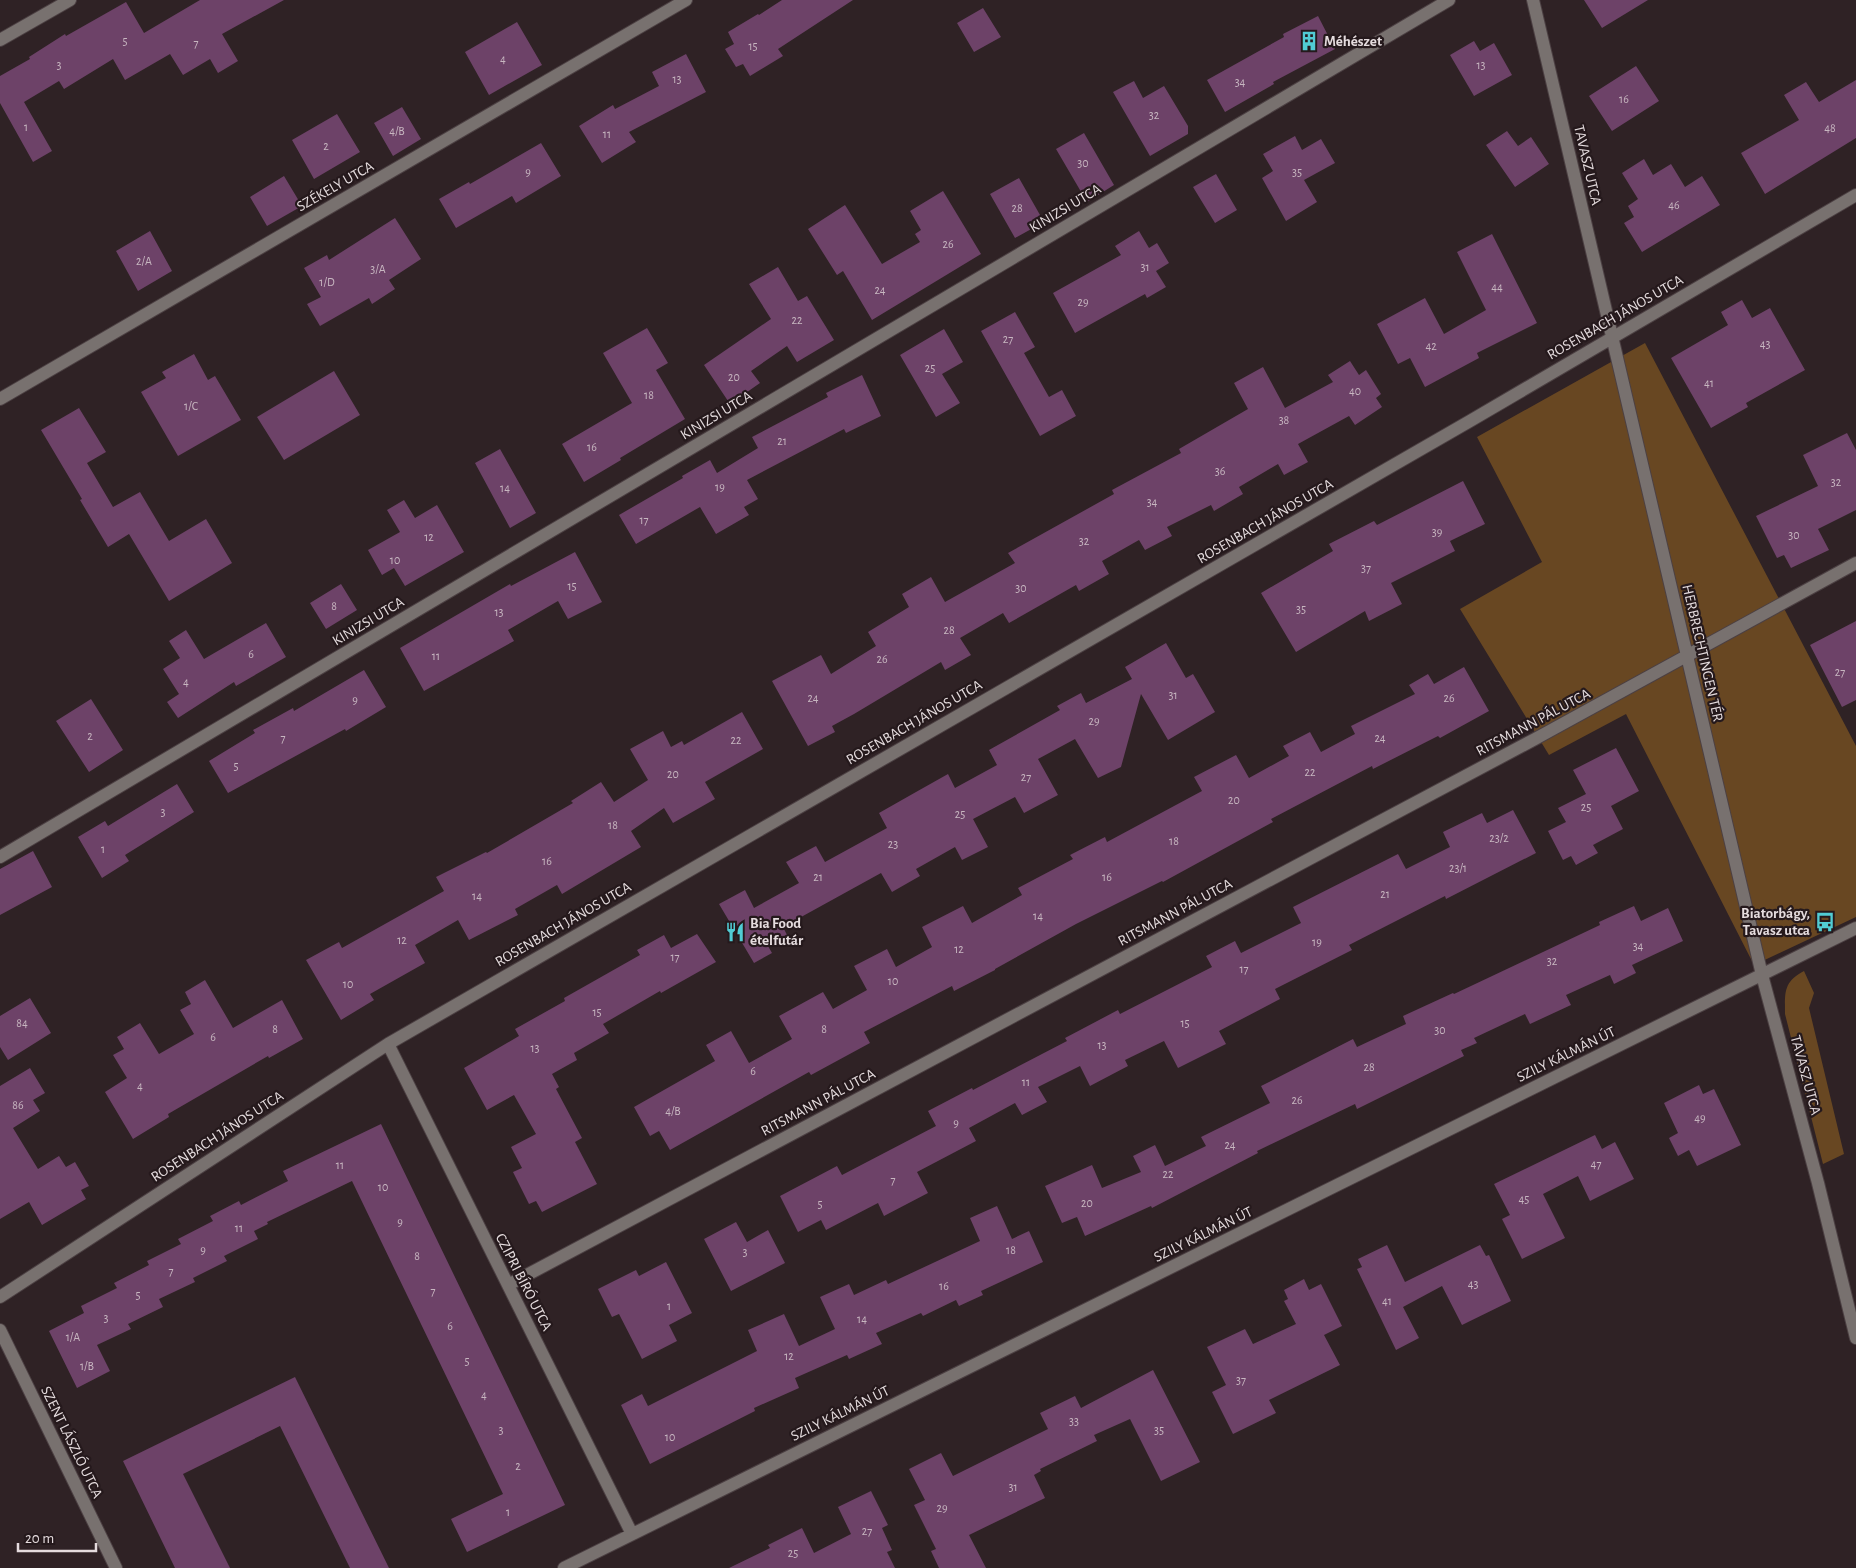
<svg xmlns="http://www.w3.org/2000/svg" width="1856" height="1568" viewBox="0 0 1856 1568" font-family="'Alegreya Sans',sans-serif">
  <rect width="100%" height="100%" fill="#2f2225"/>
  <!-- green -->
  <path fill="#684722" d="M1645,343L1856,746V917L1754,965L1626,714L1549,755L1460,609L1542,562L1477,437Z
    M1804,971L1814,993L1809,1008L1844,1154L1823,1164L1785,1014C1785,993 1783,982 1804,971Z"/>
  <!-- building -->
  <path fill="#6d4268" d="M200,0H284L222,34L238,61L218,73L210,59L183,75L170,54L125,80L113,59L64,89L59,81L24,102L52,151L33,162L0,103V76L30,59L29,57L65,34L66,36L126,2L144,33Z
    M782,0H853L778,49L783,56L750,76L743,64L736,67L725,49L734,44L728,32L758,14L759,15Z
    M1584,0H1648L1602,28Z
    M983,8L1001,37L974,52L957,23Z
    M1318,16L1335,49L1273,82L1274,84L1225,112L1207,80L1284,37L1283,34Z
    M517,22L542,65L489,95L465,52Z
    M1474,41L1480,51L1494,43L1512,75L1474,96L1450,55Z
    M686,54L706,92L629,132L636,142L602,163L579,126L613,105L615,109L659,86L652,72Z
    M1636,66L1659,101L1612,131L1589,96Z
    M1856,80V138L1765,194L1741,153L1799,120L1784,95L1806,82L1819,102Z
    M1134,81L1143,98L1164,86L1188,126V134L1150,156L1113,92Z
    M402,107L421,139L393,156L374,123Z
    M337,114L360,152L314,179L292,140Z
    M1507,131L1518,146L1531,137L1549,164L1515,187L1486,145Z
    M1084,133L1114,185L1087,202L1056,149Z
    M1295,136L1302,150L1321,139L1335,163L1304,180L1317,202L1286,221L1262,178L1273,171L1263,154Z
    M541,143L561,176L516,203L512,196L456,228L439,199L469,182L470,184Z
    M1644,159L1653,175L1671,164L1685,187L1702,176L1720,205L1642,252L1624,223L1634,217L1628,206L1638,199L1622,173Z
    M1216,174L1237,210L1215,223L1193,187Z
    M284,176L302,206L267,226L250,197Z
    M1019,178L1044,222L1015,238L990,194Z
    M943,191L981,254L872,320L843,271L837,275L808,229L845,205L882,264L920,242L915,234L921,230L910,211Z
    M395,218L421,259L389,280L395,289L372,304L369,298L320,326L307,304L321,297L304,268L327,255L329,260Z
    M150,231L172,271L138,291L116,251Z
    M1139,231L1149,248L1157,243L1169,263L1156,271L1166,287L1147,298L1145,294L1075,333L1053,293L1121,255L1115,246Z
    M1492,234L1537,323L1477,353L1479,358L1425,387L1410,358L1398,364L1377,324L1425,298L1444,334L1486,310L1457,252Z
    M778,267L798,301L807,296L834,340L797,362L787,346L751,371L760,383L730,404L704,365L771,319L749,284Z
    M1742,300L1752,318L1770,308L1805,370L1746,403L1748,407L1711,428L1671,358L1728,325L1721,312Z
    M1015,312L1035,347L1024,353L1049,397L1062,390L1076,416L1040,436L981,331Z
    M647,328L668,363L656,370L685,419L620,458L621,460L584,482L562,444L632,403L603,353Z
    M944,329L963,362L942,374L960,403L936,417L900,355Z
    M194,354L208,380L215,376L241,420L178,456L141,392L166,378L162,372Z
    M1350,361L1359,375L1366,370L1381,394L1376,398L1382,407L1355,425L1349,416L1298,444L1308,462L1284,475L1278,464L1239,487L1243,494L1214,511L1211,505L1167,527L1172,536L1145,550L1139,540L1102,561L1109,574L1079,591L1076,585L1009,623L1003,613L960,638L971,655L945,670L941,662L854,714L832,726L835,732L808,746L772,681L821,655L831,674L876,646L868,632L909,607L902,594L931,577L945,602L1015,563L1008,553L1114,494L1112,490L1181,453L1179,449L1248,409L1234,383L1263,367L1285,408L1333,382L1328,375Z
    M334,371L360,415L284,460L257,417Z
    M862,375L881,416L846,433L844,429L747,480L758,499L744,507L749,515L716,534L700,507L636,544L619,515L683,478L682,476L710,460L717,473L758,448L752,437L828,397L826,393Z
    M79,408L106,452L87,463L113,507L140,492L169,541L206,519L232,563L169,601L129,534L108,547L80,500L82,499L41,430Z
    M1847,433L1856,450V510L1818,529L1829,550L1791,568L1784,555L1777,558L1756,516L1818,486L1803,455Z
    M500,449L536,513L510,528L475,463Z
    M1463,481L1485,524L1450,541L1455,551L1391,583L1402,604L1369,621L1365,611L1296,652L1261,593L1333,551L1329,544L1374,521L1377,525Z
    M404,500L415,518L437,505L464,552L405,586L394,568L382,575L368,550L400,532L387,510Z
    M575,552L602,602L568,619L558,601L508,630L514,641L424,691L400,648L510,584L511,586Z
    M341,584L357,610L326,629L310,603Z
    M1856,621V700L1842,707L1810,645Z
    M266,623L286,657L236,686L234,682L178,718L167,702L179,694L163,669L180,658L169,641L186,630L204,659Z
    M1166,643L1186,678L1193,674L1215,712L1168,740L1141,694L1121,767L1098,778L1075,739L1038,759L1058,795L1024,813L1015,797L973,819L988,847L962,860L955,847L916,869L920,876L892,892L881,873L783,927L787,935L768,946L772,953L754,963L719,904L745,890L754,908L799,883L786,862L816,846L825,862L887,828L879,813L916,792L948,774L955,788L997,765L989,750L1060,710L1057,706L1081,693L1086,703L1132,679L1125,667Z
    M1464,667L1489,711L1440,738L1438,736L1373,769L1372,766L1271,819L1273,822L1163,882L1162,881L1076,924L995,969V970L954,991L952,986L864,1032L870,1043L811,1075L809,1072L670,1150L659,1131L650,1136L634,1107L715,1061L706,1045L731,1031L749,1063L792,1039L779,1016L823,992L833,1009L867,990L854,966L887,949L896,967L932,947L922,927L963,906L972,923L1022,895L1018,888L1073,859L1070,855L1105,837L1107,842L1202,791L1194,777L1236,755L1249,778L1289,756L1283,746L1310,732L1321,752L1355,734L1351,726L1415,694L1409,685L1428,674L1434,684Z
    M364,670L386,707L346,731L345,729L228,793L209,761L255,733L253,730L293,708L294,711Z
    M91,699L123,750L89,772L56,721Z
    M742,712L763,749L705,782L715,799L673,823L664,808L631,831L641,847L562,894L557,885L515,909L518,915L469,940L458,920L415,945L425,963L370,994L374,1000L341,1020L306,960L339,942L342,948L444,891L436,877L486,852L487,853L573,803L571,801L601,782L614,802L648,780L630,749L663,731L671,747L682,741L684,745Z
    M1616,748L1639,791L1611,806L1623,829L1593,845L1598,853L1576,865L1571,856L1563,860L1548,831L1566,822L1558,808L1586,794L1573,770Z
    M177,784L194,812L125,855L129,861L102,878L78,837L105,821L108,826Z
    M1513,810L1536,853L1446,899L1445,896L1349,945L1352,950L1275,989L1280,999L1219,1031L1226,1044L1178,1068L1164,1041L1125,1060L1128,1066L1090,1086L1080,1066L1038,1087L1047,1102L1022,1115L1015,1103L969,1128L976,1141L917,1172L928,1193L884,1216L878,1203L826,1230L821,1220L798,1232L780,1196L837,1166L842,1175L936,1126L928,1111L972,1088L973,1090L1067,1041L1065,1038L1118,1010L1120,1014L1212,967L1206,956L1235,941L1241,953L1301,923L1293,907L1398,854L1406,869L1450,847L1443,832L1482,813L1487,823Z
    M33,851L52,887L0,915V869Z
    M1634,906L1641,921L1668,908L1683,941L1632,965L1636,973L1614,984L1610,975L1566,995L1571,1005L1530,1024L1525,1014L1474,1038L1477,1043L1461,1050L1464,1056L1357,1109L1355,1104L1257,1151L1258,1153L1152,1208L1151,1206L1085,1236L1077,1217L1062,1223L1045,1186L1092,1165L1102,1188L1141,1172L1133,1156L1155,1145L1165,1166L1206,1146L1201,1137L1270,1103L1261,1086L1353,1039L1357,1047L1406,1024L1403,1016L1453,993L1454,994L1600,925L1599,922Z
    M697,934L716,962L661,993L660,991L603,1024L609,1033L574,1053L577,1060L552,1074L559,1087L556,1089L582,1138L575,1142L597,1184L542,1212L536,1201L529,1204L513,1172L522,1168L511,1147L536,1134L514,1095L487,1110L464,1068L519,1036L515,1029L565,1001L564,998L640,955L637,950L664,935L671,948Z
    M205,980L233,1028L282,1000L303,1039L269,1058L268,1056L168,1114L169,1117L133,1139L105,1092L127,1078L113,1055L124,1049L117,1037L140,1023L159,1054L194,1034L180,1010L191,1004L185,992Z
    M30,998L51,1033L8,1060L0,1047V1016Z
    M30,1068L45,1093L33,1100L40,1111L13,1128L38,1169L59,1156L66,1167L75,1162L89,1186L81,1190L86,1199L42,1225L29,1202L0,1219V1086Z
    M1699,1085L1703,1094L1714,1089L1741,1145L1697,1166L1689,1150L1678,1156L1669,1138L1678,1133L1664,1103Z
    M381,1124L565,1505L467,1552L451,1519L503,1494L352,1181L267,1222L268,1224L254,1231L258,1239L224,1256L227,1261L193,1278L195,1282L159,1299L163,1307L128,1324L131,1329L97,1345L110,1371L77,1388L49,1331L84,1313L81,1306L117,1288L114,1283L149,1265L147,1261L181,1244L178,1239L213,1221L210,1216L239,1201L241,1205L288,1181L283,1171Z
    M1595,1135L1602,1149L1615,1142L1634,1179L1590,1201L1578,1176L1543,1194L1565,1238L1522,1259L1502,1219L1510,1215L1494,1184Z
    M997,1206L1012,1239L1029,1231L1043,1262L981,1291L983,1295L959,1306L956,1300L923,1316L921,1313L876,1333L882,1344L849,1359L847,1355L795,1378L799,1388L754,1408L755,1411L650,1464L621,1405L642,1394L648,1406L757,1351L748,1330L784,1314L799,1346L835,1329L820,1297L849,1284L854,1295L886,1280L888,1284L980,1241L970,1218Z
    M736,1222L747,1242L768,1230L785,1263L731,1291L704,1239Z
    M1387,1245L1405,1282L1480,1245L1486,1256L1489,1255L1511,1301L1462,1325L1442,1286L1403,1307L1419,1338L1396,1350L1357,1269L1362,1267L1358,1259Z
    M666,1262L692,1313L669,1325L677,1341L642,1359L619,1314L612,1317L598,1289L636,1270L639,1276Z
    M1304,1279L1309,1290L1321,1284L1342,1326L1324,1335L1340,1365L1269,1400L1276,1413L1233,1434L1212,1392L1226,1385L1207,1347L1245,1329L1253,1344L1296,1324L1284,1301L1288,1299L1284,1290Z
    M1153,1370L1200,1462L1161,1481L1130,1419L1094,1435L1097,1441L1040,1469L1041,1471L1034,1475L1045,1498L969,1535L986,1568H939L931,1551L936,1549L914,1505L925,1500L909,1469L941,1453L953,1476L1048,1429L1040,1413L1075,1396L1081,1408Z
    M295,1377L389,1568H350L280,1426L183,1474L230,1568H175L123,1461Z
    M871,1491L888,1525L882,1528L892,1550L887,1552L895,1568H729L770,1548L768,1545L802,1528L814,1553L851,1534L838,1507Z"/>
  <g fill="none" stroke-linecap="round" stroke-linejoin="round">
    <defs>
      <path id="minor" d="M1533,0L1762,975L1818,1183L1856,1338
        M0,40L70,0
        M0,399L686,0
        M0,857L1449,0
        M388,1044L632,1534
        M508,1285L1535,739L1856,563
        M0,1297L388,1044L1470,421L1856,195
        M0,1330L116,1568
        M564,1568L1856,928"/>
    </defs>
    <!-- minor casing -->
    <use href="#minor" stroke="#4c4043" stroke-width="14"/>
    <!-- minor -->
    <use href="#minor" stroke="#78716f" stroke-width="12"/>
  </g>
  <!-- icons -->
  <defs>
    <symbol id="building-bare" viewBox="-9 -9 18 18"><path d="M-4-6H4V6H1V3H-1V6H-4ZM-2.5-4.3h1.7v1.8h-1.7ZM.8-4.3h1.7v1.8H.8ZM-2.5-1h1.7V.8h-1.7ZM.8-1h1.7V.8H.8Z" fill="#51ccd4" stroke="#25191c" stroke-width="2.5" paint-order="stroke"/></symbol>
    <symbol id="bus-bare" viewBox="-9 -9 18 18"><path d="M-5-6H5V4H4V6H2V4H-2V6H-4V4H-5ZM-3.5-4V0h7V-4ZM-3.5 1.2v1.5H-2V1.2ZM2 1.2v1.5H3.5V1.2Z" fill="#51ccd4" stroke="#25191c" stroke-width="2.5" paint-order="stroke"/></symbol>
    <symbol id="restaurant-bare" viewBox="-9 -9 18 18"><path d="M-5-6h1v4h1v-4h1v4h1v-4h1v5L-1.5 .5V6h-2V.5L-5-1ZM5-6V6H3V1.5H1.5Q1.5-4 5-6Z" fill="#51ccd4" stroke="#25191c" stroke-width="2.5" paint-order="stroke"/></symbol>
  </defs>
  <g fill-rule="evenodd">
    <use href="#building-bare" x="1295" y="27" width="28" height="28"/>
    <use href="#bus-bare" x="1811" y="908" width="28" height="28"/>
    <use href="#restaurant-bare" x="721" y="918" width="28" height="28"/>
  </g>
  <g text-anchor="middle" stroke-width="4.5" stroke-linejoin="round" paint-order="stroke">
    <!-- number labels -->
    <g font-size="12" fill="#c7b6c0">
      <text x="125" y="45">5</text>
      <text x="196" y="47">7</text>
      <text x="753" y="50">15</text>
      <text x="503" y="63">4</text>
      <text x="59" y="69">3</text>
      <text x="1481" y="69">13</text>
      <text x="677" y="83">13</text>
      <text x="1240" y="86">34</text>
      <text x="1624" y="103">16</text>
      <text x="1154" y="119">32</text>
      <text x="26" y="131">1</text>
      <text x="1830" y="132">48</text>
      <text x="397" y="135">4/B</text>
      <text x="607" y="138">11</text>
      <text x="326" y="150">2</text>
      <text x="1083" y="167">30</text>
      <text x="528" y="176">9</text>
      <text x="1297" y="176">35</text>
      <text x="1674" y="209">46</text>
      <text x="1017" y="212">28</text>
      <text x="948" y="248">26</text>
      <text x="144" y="265">2/A</text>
      <text x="1145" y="271">31</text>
      <text x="378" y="273">3/A</text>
      <text x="327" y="286">1/D</text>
      <text x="1497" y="291">44</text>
      <text x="880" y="294">24</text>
      <text x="1083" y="306">29</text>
      <text x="797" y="324">22</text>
      <text x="1008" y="343">27</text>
      <text x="1765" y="348">43</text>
      <text x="1431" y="350">42</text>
      <text x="930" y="372">25</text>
      <text x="734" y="381">20</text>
      <text x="1709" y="387">41</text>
      <text x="1355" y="395">40</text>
      <text x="649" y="399">18</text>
      <text x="191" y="410">1/C</text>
      <text x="1284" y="424">38</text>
      <text x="782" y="445">21</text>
      <text x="592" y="451">16</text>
      <text x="1220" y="475">36</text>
      <text x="1836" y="486">32</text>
      <text x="720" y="491">19</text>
      <text x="505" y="492">14</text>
      <text x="1152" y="506">34</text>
      <text x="644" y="524">17</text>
      <text x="1437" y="536">39</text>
      <text x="1794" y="539">30</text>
      <text x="429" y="541">12</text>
      <text x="1084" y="545">32</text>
      <text x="395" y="564">10</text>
      <text x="1366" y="572">37</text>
      <text x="572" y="590">15</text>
      <text x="1021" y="592">30</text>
      <text x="334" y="610">8</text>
      <text x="1301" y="613">35</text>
      <text x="499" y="616">13</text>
      <text x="949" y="634">28</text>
      <text x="251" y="658">6</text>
      <text x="436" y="660">11</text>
      <text x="882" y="663">26</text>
      <text x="1840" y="676">27</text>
      <text x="186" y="686">4</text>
      <text x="1173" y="699">31</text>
      <text x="813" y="702">24</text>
      <text x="1449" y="702">26</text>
      <text x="355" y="704">9</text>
      <text x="1094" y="725">29</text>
      <text x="90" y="740">2</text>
      <text x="283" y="742">7</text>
      <text x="1380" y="742">24</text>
      <text x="736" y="744">22</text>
      <text x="236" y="770">5</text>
      <text x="1310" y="776">22</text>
      <text x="673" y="778">20</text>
      <text x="1026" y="781">27</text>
      <text x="1234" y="804">20</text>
      <text x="1586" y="811">25</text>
      <text x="163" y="816">3</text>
      <text x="960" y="818">25</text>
      <text x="613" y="829">18</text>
      <text x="1499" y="842">23/2</text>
      <text x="1174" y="845">18</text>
      <text x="893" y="848">23</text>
      <text x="103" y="853">1</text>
      <text x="547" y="865">16</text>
      <text x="1458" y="872">23/1</text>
      <text x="818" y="881">21</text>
      <text x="1107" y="881">16</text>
      <text x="1385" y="898">21</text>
      <text x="477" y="900">14</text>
      <text x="1038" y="920">14</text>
      <text x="402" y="944">12</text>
      <text x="1317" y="946">19</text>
      <text x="1638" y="950">34</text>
      <text x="959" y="953">12</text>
      <text x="675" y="961">17</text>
      <text x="1552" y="965">32</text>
      <text x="1244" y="973">17</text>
      <text x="893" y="985">10</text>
      <text x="348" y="988">10</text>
      <text x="597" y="1016">15</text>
      <text x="22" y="1027">84</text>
      <text x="1185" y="1027">15</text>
      <text x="275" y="1033">8</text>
      <text x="824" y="1033">8</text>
      <text x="1440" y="1034">30</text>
      <text x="213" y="1041">6</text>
      <text x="1102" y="1049">13</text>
      <text x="535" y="1052">13</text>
      <text x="1369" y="1071">28</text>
      <text x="753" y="1075">6</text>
      <text x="1026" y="1086">11</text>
      <text x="140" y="1090">4</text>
      <text x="1297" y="1104">26</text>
      <text x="18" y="1109">86</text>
      <text x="673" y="1115">4/B</text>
      <text x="1700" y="1122">49</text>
      <text x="956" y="1127">9</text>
      <text x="1230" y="1149">24</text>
      <text x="1596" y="1168">47</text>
      <text x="340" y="1169">11</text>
      <text x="1168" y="1178">22</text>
      <text x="893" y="1184">7</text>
      <text x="383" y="1191">10</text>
      <text x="1524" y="1203">45</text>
      <text x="1087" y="1207">20</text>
      <text x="820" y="1208">5</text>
      <text x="400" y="1226">9</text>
      <text x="239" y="1232">11</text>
      <text x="203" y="1254">9</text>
      <text x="1011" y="1254">18</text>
      <text x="745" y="1256">3</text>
      <text x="417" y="1260">8</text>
      <text x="171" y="1275">7</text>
      <text x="1473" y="1288">43</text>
      <text x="944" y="1290">16</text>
      <text x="433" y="1295">7</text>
      <text x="138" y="1299">5</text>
      <text x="1387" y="1305">41</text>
      <text x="669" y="1310">1</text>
      <text x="106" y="1322">3</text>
      <text x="862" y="1323">14</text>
      <text x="450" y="1330">6</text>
      <text x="73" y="1341">1/A</text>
      <text x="789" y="1360">12</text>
      <text x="467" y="1365">5</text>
      <text x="87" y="1370">1/B</text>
      <text x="1241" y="1384">37</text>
      <text x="484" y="1399">4</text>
      <text x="1074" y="1425">33</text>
      <text x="501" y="1434">3</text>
      <text x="1159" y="1434">35</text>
      <text x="670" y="1441">10</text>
      <text x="518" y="1470">2</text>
      <text x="1013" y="1491">31</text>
      <text x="942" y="1512">29</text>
      <text x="508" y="1516">1</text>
      <text x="867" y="1535">27</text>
      <text x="793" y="1557">25</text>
    </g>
    <!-- poi labels -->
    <g font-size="15" font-weight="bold" fill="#e5dcde" stroke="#25191c" text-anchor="start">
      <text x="1324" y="46">Méhészet</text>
      <text x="1810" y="918" text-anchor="end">Biatorbágy,<tspan x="1810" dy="17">Tavasz utca</tspan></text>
      <text x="750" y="928">Bia Food<tspan x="750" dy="17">ételfutár</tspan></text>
    </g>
    <!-- street labels -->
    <g font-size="15" fill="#e5dcde" stroke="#25191c">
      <text transform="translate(1588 165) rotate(77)" y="5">TAVASZ UTCA</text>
      <text transform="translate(335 186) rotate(-30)" y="5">SZÉKELY UTCA</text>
      <text transform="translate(1065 208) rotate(-31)" y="5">KINIZSI UTCA</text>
      <text transform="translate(1615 317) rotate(-30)" y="5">ROSENBACH JÁNOS UTCA</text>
      <text transform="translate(716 415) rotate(-31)" y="5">KINIZSI UTCA</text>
      <text transform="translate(1265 521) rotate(-30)" y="5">ROSENBACH JÁNOS UTCA</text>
      <text transform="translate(368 621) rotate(-31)" y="5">KINIZSI UTCA</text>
      <text transform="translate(1703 653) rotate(77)" y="5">HERBRECHTINGEN TÉR</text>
      <text transform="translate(914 722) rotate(-30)" y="5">ROSENBACH JÁNOS UTCA</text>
      <text transform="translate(1533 722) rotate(-28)" y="5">RITSMANN PÁL UTCA</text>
      <text transform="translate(1175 912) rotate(-28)" y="5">RITSMANN PÁL UTCA</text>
      <text transform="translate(563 924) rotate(-30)" y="5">ROSENBACH JÁNOS UTCA</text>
      <text transform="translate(1566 1054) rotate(-26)" y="5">SZILY KÁLMÁN ÚT</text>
      <text transform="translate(1806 1075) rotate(75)" y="5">TAVASZ UTCA</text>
      <text transform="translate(818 1102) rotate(-28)" y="5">RITSMANN PÁL UTCA</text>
      <text transform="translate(217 1136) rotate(-33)" y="5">ROSENBACH JÁNOS UTCA</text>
      <text transform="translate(1203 1234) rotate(-26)" y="5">SZILY KÁLMÁN ÚT</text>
      <text transform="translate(524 1282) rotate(63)" y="5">CZIPRI BÍRÓ UTCA</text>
      <text transform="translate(840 1413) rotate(-26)" y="5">SZILY KÁLMÁN ÚT</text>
      <text transform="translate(72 1442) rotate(64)" y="5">SZENT LÁSZLÓ UTCA</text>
    </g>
  </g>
  <!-- scale -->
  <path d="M18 1543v8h78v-8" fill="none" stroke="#e5dcde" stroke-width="2.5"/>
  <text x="25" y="1543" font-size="15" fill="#e5dcde" stroke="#25191c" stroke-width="4" paint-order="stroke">20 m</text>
</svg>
